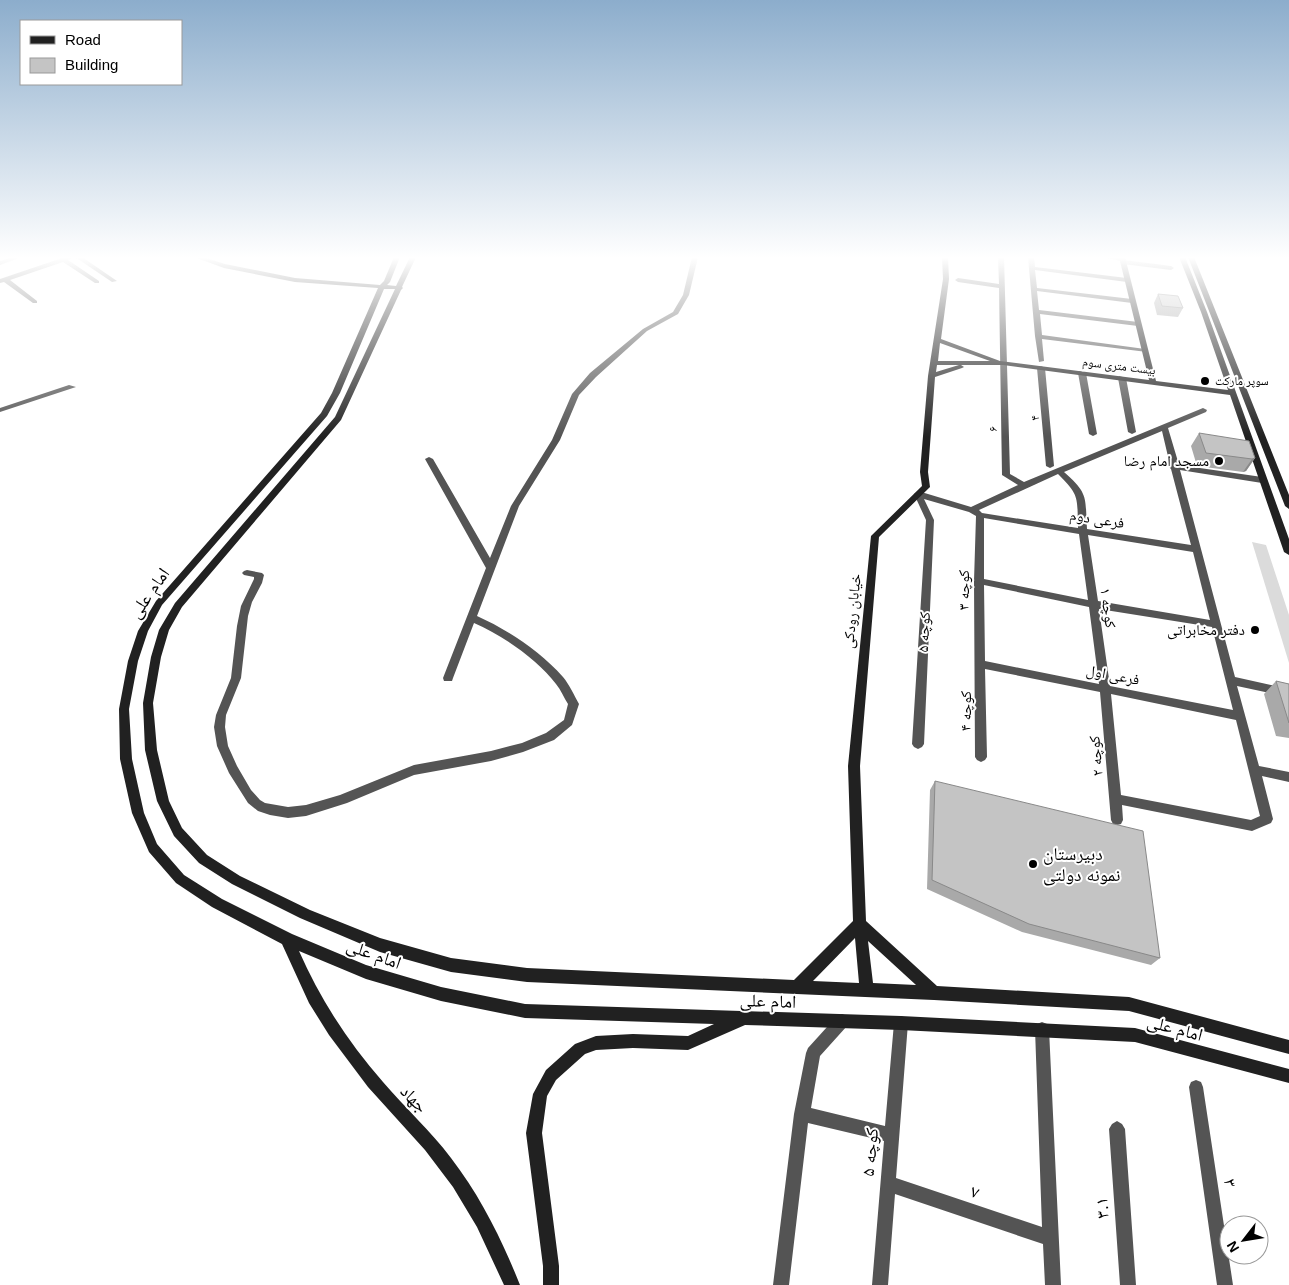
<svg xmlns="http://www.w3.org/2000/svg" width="1289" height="1285" viewBox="0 0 1289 1285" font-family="Arial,'Noto Naskh Arabic',sans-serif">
  <rect width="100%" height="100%" fill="#fff"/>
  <!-- green -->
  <path fill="#dbdbdb" d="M1252,542L1266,545L1289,615V663Z"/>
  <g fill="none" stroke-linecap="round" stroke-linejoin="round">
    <!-- minor -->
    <path fill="#545454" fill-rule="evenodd" d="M13,257H22L0,265V261Z
      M65,257H74L68,260L99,281V283H95L63,262L10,280L37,301V303H33L4,282L0,283V279L3,278Z
      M75,257H82L117,281L112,282Z
      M692,257H698L689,295L678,314L647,331L596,377L579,395L560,440L519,506L477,616C508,630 540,651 563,677C569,684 574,695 579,704L572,725L554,740L523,752L491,761L414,775L347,803L306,816L288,818L270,815L258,811L248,803L229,773L217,746L214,727L216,715L231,678L237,626L241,606L254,579V577L244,575L242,573L244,571L247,570L262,573L264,575L262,583L252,602L248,616L241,678L226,715L225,727L228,746L237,766L251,790L260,800L265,803L288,807L306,805L340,795L414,765L491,751L522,743L546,733L564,720L568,704C564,698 561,690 556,684C537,659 502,635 474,623L453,678L452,681H444L443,678L486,568L425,459L429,457L433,459L490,558L511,506L552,440L572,394L590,373L643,329L673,312L683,295Z
      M998,257H1004L1010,474L1024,482L1203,408L1207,410L1206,412L1168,428L1179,465L1262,477L1266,480L1262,483L1180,470L1235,677L1289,689V697L1237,686L1259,766L1289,772V782L1262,776L1273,819L1271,823L1252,831L1122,805L1123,820L1121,824L1117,825L1113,824L1111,820L1100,692L985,669L987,757L985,760L981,762L977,760L975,757L974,581L976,516L969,512L924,499L934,520L924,744L922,747L918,749L914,747L912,744L926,520L914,494L918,491L971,507L1018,485L1002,475L999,288L958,282L955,280L958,278L999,284ZM1162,431L1170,465L1169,467L1171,469L1191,545L1087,529C1085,497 1089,494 1064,472ZM1058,474C1080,496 1077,497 1078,528L982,513L979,510ZM984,518L1079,534L1088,600L984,579ZM1088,535L1193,552L1210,620L1098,601ZM984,585L1089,607L1099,684L985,661ZM1099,609L1212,627L1233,710L1110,686ZM1111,694L1236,720L1260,816L1251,820L1121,795Z
      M1028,257H1034L1035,267L1127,278L1130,280L1127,282L1035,270L1037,288L1132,299L1135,301L1132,303L1037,291L1039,310L1138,322L1141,324L1138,326L1040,314L1042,335L1145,349L1148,351L1147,352L1042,339L1044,361L1039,362L1035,336Z
      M1103,257H1120L1125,259L1124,260L1171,266L1174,268L1171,270L1123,264L1120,262L1121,261Z
      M1041,366L1045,368L1054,466L1050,468L1046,466L1037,368Z
      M1079,371L1086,373L1097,434L1093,436L1089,434L1078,373Z
      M1119,376L1126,378L1136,432L1132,434L1128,432L1118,378Z
      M69,385L76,387L0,412V408Z
      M842,1014L847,1016L849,1021L847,1026L820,1056L811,1108L885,1126L894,1023L896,1018L901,1016L906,1018L908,1023L896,1178L1042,1227L1035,1029L1037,1024L1042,1022L1047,1024L1049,1029L1061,1285H1045L1043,1244L895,1194L888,1285H872L884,1141L808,1123L789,1285H773L794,1114L806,1053L808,1048L837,1016Z
      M1196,1080L1201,1082L1203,1087L1233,1285H1217L1189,1087L1191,1082Z
      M1117,1121L1122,1124L1125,1129L1136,1285H1120L1109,1129L1112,1124Z"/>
    <!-- secondary -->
    <path fill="#212121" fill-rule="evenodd" d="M194,257H203L225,264L295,278L380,285L384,281L394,257H400L390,282L387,285L396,286L410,257H416L402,287L403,288L401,290L341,420L182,607L169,630L161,657L153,703L157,750L169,801L182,828L207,855L240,876L310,910L380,938L451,958L527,968L794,980L853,921L848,766L871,536L922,486L920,472L928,376L943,279L942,257H948L949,279L941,339L1000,361L1149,380L1119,257H1125L1156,381L1228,390L1201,312L1179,257H1185L1207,312L1289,539V555L1284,552L1230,395L1003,365H961L964,367L962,368L935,377L928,472L930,487L879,537L860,766L866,921L937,986L1129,997L1289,1040V1054L1129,1011L934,1000L527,982L451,972L380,952L300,918L232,884L199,863L174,836L157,801L145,750L143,703L151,657L159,630L175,603L335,417L395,289H384L340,393L327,416L162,605L148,631L138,661L129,709L132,759L144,813L157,844L184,875L222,899L292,934L366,965L441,987L525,1004L901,1016L1135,1028L1289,1069V1083L1135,1042L901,1030L745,1025L688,1050L633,1048L596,1050L585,1054L556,1080L547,1096L542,1133L559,1266V1285H543V1266L526,1133L533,1094L546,1070L575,1044L596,1036L633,1034L688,1036L714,1024L525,1018L441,1001L366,979L299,951C320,999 348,1042 383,1082C405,1108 431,1131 451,1158C481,1197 502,1240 520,1285H504L477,1227L453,1187L425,1150L368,1087L329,1035L309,1003L282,944L212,907L176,883L149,852L132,813L120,759L119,709L128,661L138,631L156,601L321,413L332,393L378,288L295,282L224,268ZM940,343L990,361H938ZM937,365H959L936,372ZM855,938L859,983L813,981ZM868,941L916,985L873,983Z
      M1188,257H1194L1289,495V509L1285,506Z"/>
  </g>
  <!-- wall -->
  <path fill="#a9a9a9" d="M1158,294L1183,308L1178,317L1157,315L1154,303Z
    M1199,433L1255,458L1246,471L1243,472L1197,466L1191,446Z
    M1276,681L1289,684V738L1276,736L1264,694Z
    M935,781L1160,958L1151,965L1022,932L927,889L930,790Z"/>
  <!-- shaded-wall -->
  <path fill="#898989" d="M1255,458L1246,471L1243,472L1252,459Z"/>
  <!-- building -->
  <path fill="#c4c4c4" stroke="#898989" d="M1158,294L1178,296L1183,308L1162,306Z
    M1199,433L1249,441L1255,458L1252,459L1206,453Z
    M1276,681L1289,684V723Z
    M935,781L1143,831L1160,958L1029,924L932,880Z"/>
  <!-- sky -->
  <linearGradient id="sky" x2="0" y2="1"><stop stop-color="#8cadcc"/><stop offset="0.59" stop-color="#fff"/><stop offset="1" stop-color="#fff" stop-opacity="0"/></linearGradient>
  <rect width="1289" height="437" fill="url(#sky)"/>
  <!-- markers -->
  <g fill="#000" stroke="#fff" stroke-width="2">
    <circle cx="1205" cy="381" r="5"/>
    <circle cx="1219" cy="461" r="5"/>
    <circle cx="1255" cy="630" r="5"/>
    <circle cx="1033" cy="864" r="5"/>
  </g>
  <g text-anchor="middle" stroke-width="4" stroke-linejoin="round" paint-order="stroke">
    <!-- far-street labels -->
    <g font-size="12" fill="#000" stroke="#fff">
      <text transform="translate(1119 366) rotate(7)" y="4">بیست متری سوم</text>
      <text transform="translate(1035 418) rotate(-95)" y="4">۴</text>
      <text transform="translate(993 429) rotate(-92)" y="4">۶</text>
    </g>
    <!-- far-poi labels -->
    <g font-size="12" fill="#000" stroke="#fff" text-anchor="start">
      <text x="1215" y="385">سوپر مارکت</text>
    </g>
    <!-- poi labels -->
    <g font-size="15" fill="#000" stroke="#fff" text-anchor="end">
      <text x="1209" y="466">مسجد امام رضا</text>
      <text x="1245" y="635">دفتر مخابراتی</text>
    </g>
    <!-- street labels -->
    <g font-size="15" fill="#000" stroke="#fff">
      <text transform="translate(1097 519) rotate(9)" y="5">فرعی دوم</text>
      <text transform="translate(964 590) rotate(-90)" y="5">کوچه ۳</text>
      <text transform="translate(1108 608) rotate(82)" y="5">کوچه ۱</text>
      <text transform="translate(852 611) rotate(-84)" y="5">خیابان رودکی</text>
      <text transform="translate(924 632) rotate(-87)" y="5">کوچه ۵</text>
      <text transform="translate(1113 675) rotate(11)" y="5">فرعی اول</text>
      <text transform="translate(966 711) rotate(-90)" y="5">کوچه ۴</text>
      <text transform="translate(1096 756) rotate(-95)" y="5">کوچه ۲</text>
    </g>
    <!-- near-street labels -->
    <g font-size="18" fill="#000" stroke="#fff">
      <text transform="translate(149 593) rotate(-55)" y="6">امام علی</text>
      <text transform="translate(374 954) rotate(20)" y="6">امام علی</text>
      <text transform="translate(768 1001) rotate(2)" y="6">امام علی</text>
      <text transform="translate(1175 1028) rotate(15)" y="6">امام علی</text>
      <text transform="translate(414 1099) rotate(46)" y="6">جهاد</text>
      <text transform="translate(870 1152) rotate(-85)" y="6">کوچه ۵</text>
      <text transform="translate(1230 1183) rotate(82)" y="6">۳</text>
      <text transform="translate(975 1192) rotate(19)" y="6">۷</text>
      <text transform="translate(1102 1208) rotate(-94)" y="6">۳.۱</text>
    </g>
    <!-- near-poi labels -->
    <g font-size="18" fill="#000" stroke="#fff" text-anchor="start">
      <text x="1043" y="860">دبیرستان<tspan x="1043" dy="21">نمونه دولتی</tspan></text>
    </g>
  </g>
  <!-- legend -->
  <rect x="20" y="20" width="162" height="65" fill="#ffffff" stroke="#999999"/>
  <rect x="30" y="36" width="25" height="8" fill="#212121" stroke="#999999"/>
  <text x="65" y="45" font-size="15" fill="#000000">Road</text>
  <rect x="30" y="58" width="25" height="15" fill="#c4c4c4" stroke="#999999"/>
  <text x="65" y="70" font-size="15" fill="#000000">Building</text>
  <!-- north arrow -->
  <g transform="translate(1244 1240) rotate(239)"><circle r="24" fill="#ffffff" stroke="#999999"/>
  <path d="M0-4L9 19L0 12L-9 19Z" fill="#000000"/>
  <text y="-8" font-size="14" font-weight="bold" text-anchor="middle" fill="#000000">N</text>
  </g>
</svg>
